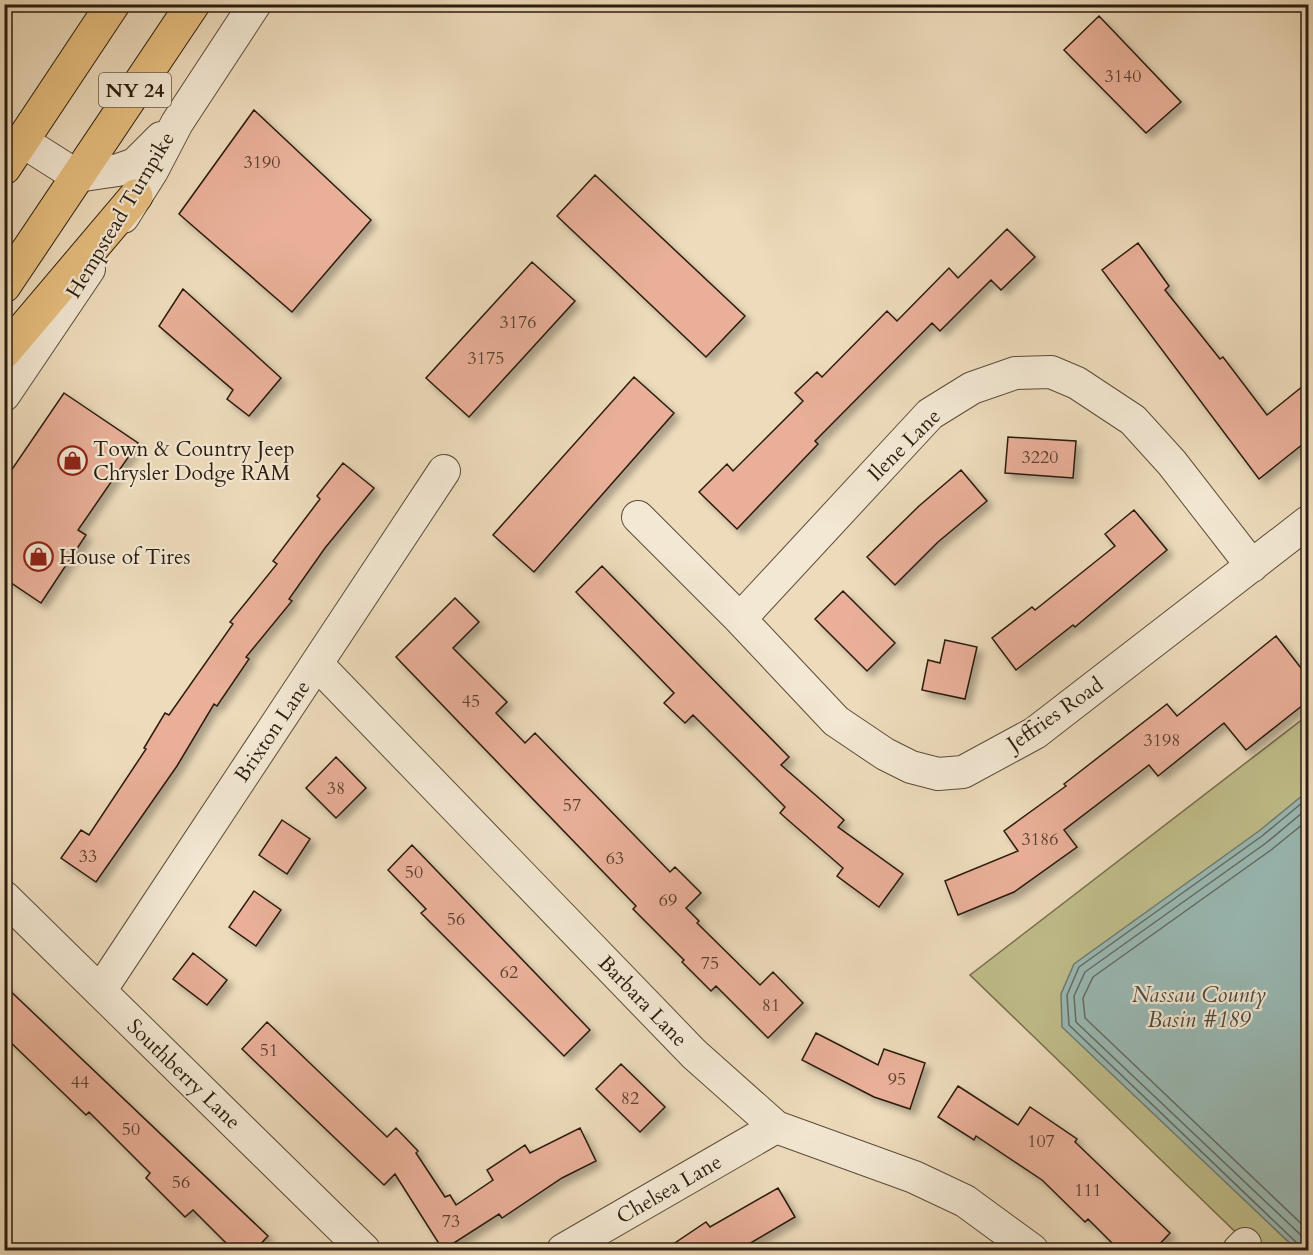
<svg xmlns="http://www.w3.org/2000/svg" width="1313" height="1255" viewBox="0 0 1313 1255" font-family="Cardo,serif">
  <defs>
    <filter id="shadow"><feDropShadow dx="5.5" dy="5.5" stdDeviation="3" flood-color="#0004"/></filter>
  </defs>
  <rect width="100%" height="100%" fill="#eddbbb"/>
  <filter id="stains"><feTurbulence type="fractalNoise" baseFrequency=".00333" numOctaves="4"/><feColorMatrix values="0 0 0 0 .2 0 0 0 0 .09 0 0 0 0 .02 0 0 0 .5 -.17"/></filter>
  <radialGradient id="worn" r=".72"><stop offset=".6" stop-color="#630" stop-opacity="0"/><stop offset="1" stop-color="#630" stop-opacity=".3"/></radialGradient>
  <!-- green -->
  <path fill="#c0be8b" stroke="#766d4d" stroke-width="1.5" d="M1308,715V1250H1254L970,975Z"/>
  <!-- water -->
  <path fill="#9abab5" stroke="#6e7b73" stroke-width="1.5" d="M1308,791V1250H1297L1062,1027L1061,994L1074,964L1259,831Z"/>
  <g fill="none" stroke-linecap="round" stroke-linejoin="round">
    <!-- shore -->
    <path stroke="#626b62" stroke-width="1.5" d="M1308,820L1271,850L1093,977L1083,998L1085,1018L1308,1230
      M1301,1250L1298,1244L1069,1025L1067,995L1079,967L1262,836L1308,798
      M1308,1250L1304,1238L1076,1022L1074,996L1085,972L1266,843L1308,808"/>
  </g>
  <!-- building -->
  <path fill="#e9af98" stroke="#2b1c0f" stroke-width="1.5" filter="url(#shadow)" d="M1099,16L1181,102L1146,133L1064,50Z
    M254,110L371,220L292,312L179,214Z
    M595,175L745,316L706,357L557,216Z
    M1007,229L1035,257L1001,290L991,280L940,331L932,323L815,441L818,444L737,529L699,492L727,464L733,471L803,401L795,393L817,372L822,377L887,311L897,321L949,268L958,278Z
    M1138,243L1169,286L1165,290L1220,359L1223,357L1267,415L1308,382V440L1259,479L1102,270Z
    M532,262L575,301L469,417L426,378Z
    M183,289L281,378L249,416L227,399L233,390L159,326Z
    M634,377L674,413L534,572L493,535Z
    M64,393L138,443L78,530L86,535L41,603L4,578V481Z
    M1008,437L1076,441L1073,478L1005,473Z
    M343,463L374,488L325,548L289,599L292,601L246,657L249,659L217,706L214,704L177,766L96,882L61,858L81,830L89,835L146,749L144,748L165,713L169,715L233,624L230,622L277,564L273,561L320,499L317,496Z
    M961,470L987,501L938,542L895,585L867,557L919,506Z
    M1134,510L1167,550L1075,627L1073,625L1016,670L992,638L1032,607L1035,610L1115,546L1105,534Z
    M602,566L789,757L781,765L844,820L838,827L903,874L879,907L837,876L843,868L780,813L785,807L693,715L685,723L664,703L674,693L576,592Z
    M843,591L895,643L867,671L815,619Z
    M455,598L479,622L453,648L507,702L496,713L525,743L535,733L670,872L675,867L701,893L686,908L699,921L697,923L760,985L773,972L803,1003L768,1038L716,986L711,991L682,962L684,960L633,909L636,906L396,657Z
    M1276,636L1308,677V701L1246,750L1224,723L1158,776L1149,765L1064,830L1077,847L1014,892L958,915L945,881L1018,851L1004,831L1066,786L1064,784L1167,704L1177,716Z
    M945,640L977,647L965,699L922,690L928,660L940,663Z
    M336,757L366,788L336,818L306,788Z
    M282,820L310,839L287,874L259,855Z
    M412,845L590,1030L564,1056L421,913L426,909L388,870Z
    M254,891L281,910L256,946L229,927Z
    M193,953L227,980L207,1005L173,979Z
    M4,985L268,1236L254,1251H234L193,1210L185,1217L146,1178L150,1173L89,1112L86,1115L4,1036Z
    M267,1022L387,1137L396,1128L418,1151L416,1153L445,1197L450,1195L456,1205L493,1180L487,1170L525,1145L530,1153L580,1128L596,1161L562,1178L502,1218L499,1214L443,1250L395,1174L384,1185L242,1049Z
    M816,1033L878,1065L884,1049L925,1063L910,1109L874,1097L802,1060Z
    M621,1064L665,1107L640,1132L596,1089Z
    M958,1086L1018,1125L1030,1107L1077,1139L1075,1142L1170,1233L1153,1251H1120L1088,1219L1085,1222L1042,1180L976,1136L974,1140L938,1117Z
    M778,1188L795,1217L737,1251H663L706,1222L710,1227Z"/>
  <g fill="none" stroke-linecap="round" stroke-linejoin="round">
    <defs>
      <path id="street" d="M22,141L77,176L118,170L135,164L161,138
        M123,217L152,171L177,123L255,4
        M4,395L89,269
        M638,517L740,619L836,721L885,754L911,767L938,774L963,772L1035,733L1308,522
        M740,619L930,414L972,388L1015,373L1051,372L1077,383L1133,420L1172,463L1252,566
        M317,664L694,1054L776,1127L914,1177L965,1201L1032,1250
        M4,897L364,1250
        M100,991L444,471
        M563,1250L776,1127
        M1239,1250L1245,1244"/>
      <path id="primary" d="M4,168L113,4
        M4,286L193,4
        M4,352L136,196"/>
    </defs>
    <!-- street casing -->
    <use href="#street" stroke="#5c4c3a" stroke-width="34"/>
    <!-- primary casing -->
    <use href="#primary" stroke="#2b1c0f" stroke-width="35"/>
    <!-- street -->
    <use href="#street" stroke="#f3e8d3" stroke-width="32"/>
    <!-- primary -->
    <use href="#primary" stroke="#e6be7e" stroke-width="33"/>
  </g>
  <!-- icons -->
  <defs>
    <symbol id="shop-ring" viewBox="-11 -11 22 22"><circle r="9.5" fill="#f3e8d3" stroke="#8f2418" stroke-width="1.5"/><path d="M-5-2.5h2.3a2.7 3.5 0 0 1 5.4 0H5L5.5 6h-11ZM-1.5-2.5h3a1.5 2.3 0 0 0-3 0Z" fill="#8f2418"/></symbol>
  </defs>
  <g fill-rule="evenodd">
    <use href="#shop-ring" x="56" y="444" width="33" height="33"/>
    <use href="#shop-ring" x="22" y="540" width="33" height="33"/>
  </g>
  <g text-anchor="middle" stroke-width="4.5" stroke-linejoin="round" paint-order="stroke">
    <!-- number labels -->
    <g font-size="18" fill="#5a4131">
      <text x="1123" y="82">3140</text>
      <text x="262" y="168">3190</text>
      <text x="518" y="328">3176</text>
      <text x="486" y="364">3175</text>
      <text x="1040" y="463">3220</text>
      <text x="471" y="707">45</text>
      <text x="1162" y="746">3198</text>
      <text x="336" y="794">38</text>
      <text x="572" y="811">57</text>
      <text x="1040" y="845">3186</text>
      <text x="88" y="862">33</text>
      <text x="615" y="864">63</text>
      <text x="414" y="878">50</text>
      <text x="668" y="906">69</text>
      <text x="456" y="925">56</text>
      <text x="710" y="969">75</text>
      <text x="509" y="978">62</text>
      <text x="771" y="1011">81</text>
      <text x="269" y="1056">51</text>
      <text x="897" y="1085">95</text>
      <text x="80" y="1088">44</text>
      <text x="630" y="1104">82</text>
      <text x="131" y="1135">50</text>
      <text x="1041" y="1147">107</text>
      <text x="181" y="1188">56</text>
      <text x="1088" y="1196">111</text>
      <text x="451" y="1227">73</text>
    </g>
    <!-- shield labels -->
    <rect fill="#f3e8d3" stroke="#67594a" stroke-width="1.5" x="99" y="73" width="72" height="34" rx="4.5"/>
    <g font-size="20" font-weight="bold" fill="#2b1c0f">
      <text x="135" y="97">NY 24</text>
    </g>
    <!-- street labels -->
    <g font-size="21" fill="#2b1c0f" stroke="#f3e8d3">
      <text transform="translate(120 215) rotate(-59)" y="7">Hempstead Turnpike</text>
      <text transform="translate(904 445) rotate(-45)" y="7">Ilene Lane</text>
      <text transform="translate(1055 714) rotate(-35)" y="7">Jeffries Road</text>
      <text transform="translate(272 731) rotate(-56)" y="7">Brixton Lane</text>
      <text transform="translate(643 1001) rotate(46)" y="7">Barbara Lane</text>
      <text transform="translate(184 1074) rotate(44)" y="7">Southberry Lane</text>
      <text transform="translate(669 1189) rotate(-30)" y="7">Chelsea Lane</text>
    </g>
    <!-- poi labels -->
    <g font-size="21" fill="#2b1c0f" stroke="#f3e8d3" text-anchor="start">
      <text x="93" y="456">Town &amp; Country Jeep<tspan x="93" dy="24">Chrysler Dodge RAM</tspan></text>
      <text x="59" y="564">House of Tires</text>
    </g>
    <!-- water labels -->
    <g font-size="22" font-style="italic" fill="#4c4b41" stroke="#f3e8d3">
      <text x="1199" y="1002">Nassau County<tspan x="1199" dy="25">Basin #189</tspan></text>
    </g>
  </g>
  <!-- margin -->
  <rect width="1313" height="1255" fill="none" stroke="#eddbbb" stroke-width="24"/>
  <rect x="6" y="6" width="1301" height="1243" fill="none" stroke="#2b1c0f" stroke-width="3"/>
  <rect x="12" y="12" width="1289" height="1231" fill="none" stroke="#2b1c0f" stroke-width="1.5"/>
  <rect width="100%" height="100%" filter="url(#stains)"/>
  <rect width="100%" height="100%" fill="url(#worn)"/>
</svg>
